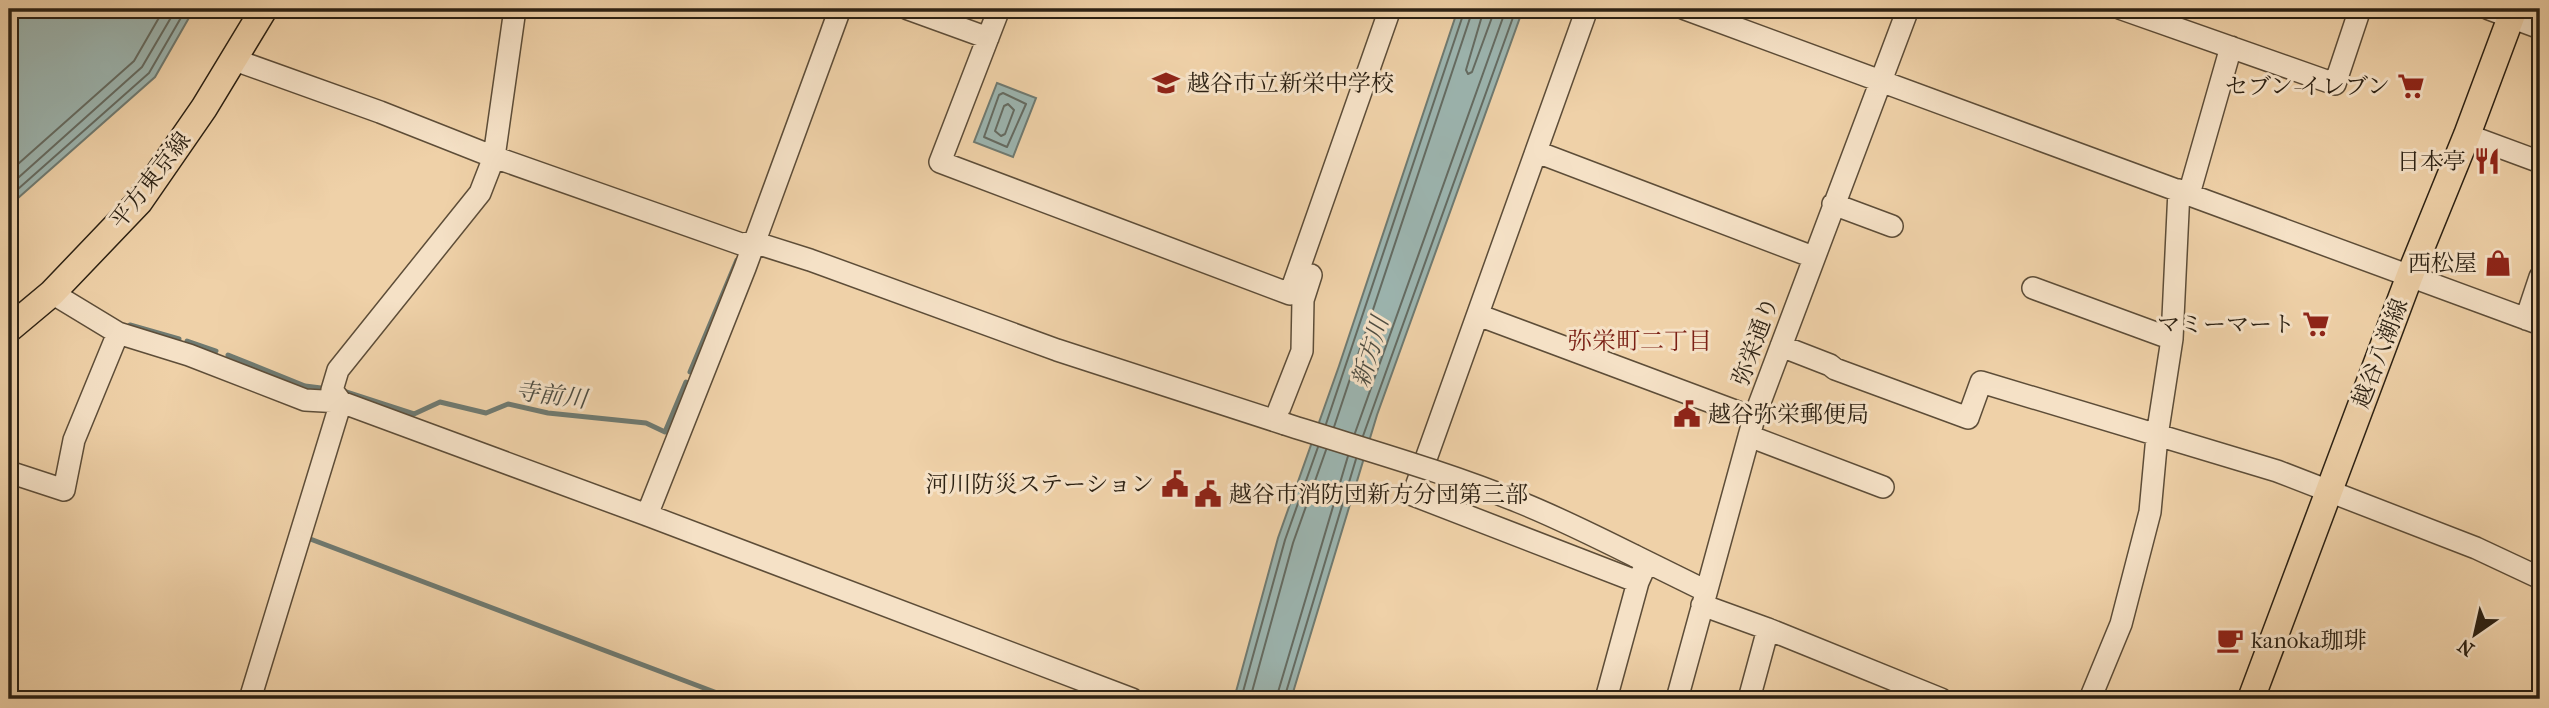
<svg xmlns="http://www.w3.org/2000/svg" width="2549" height="708" viewBox="0 0 2549 708" font-family="'IM FELL French Canon','Noto Serif JP',serif">
  <rect width="100%" height="100%" fill="#efd1a8"/>
  <filter id="stains"><feTurbulence type="fractalNoise" baseFrequency=".00286" numOctaves="4"/><feColorMatrix values="0 0 0 0 .2 0 0 0 0 .09 0 0 0 0 .02 0 0 0 .5 -.17"/></filter>
  <radialGradient id="worn" r=".72"><stop offset=".6" stop-color="#630" stop-opacity="0"/><stop offset="1" stop-color="#630" stop-opacity=".3"/></radialGradient>
  <!-- water -->
  <path fill="#9cb5b0" stroke="#6f7a71" stroke-width="2" d="M9,9H194L155,77L9,206Z
    M1458,9H1523L1377,415L1291,699H1234L1278,538L1339,366Z
    M997,83L1036,98L1013,157L974,142Z"/>
  <g fill="none" stroke-linecap="round" stroke-linejoin="round">
    <!-- shore -->
    <path stroke="#646b62" stroke-width="2" d="M1484,9L1466,70L1468,74L1472,72L1495,9
      M1003,93L1026,104L1007,147L984,137L999,95Z
      M1008,104L1014,110L1005,134L1001,136L995,131L1004,106Z
      M9,172L134,61L164,9
      M9,186L142,67L176,9
      M9,197L149,73L186,9
      M1326,424L1465,9
      M1334,427L1473,9
      M1355,433L1506,9
      M1363,436L1516,9
      M1241,699L1285,540L1318,447
      M1250,699L1293,543L1326,450
      M1276,699L1348,456
      M1284,699L1356,459"/>
    <!-- stream -->
    <path stroke="#6f7a71" stroke-width="5" d="M130,325L179,339
      M187,341L216,351
      M228,355L305,386L321,388
      M690,372L737,260
      M343,391L414,414L440,402L486,413L508,404L548,413L646,423L665,432L686,382
      M305,537L733,699"/>
    <defs>
      <path id="minor" d="M908,9L988,38
        M999,9L940,162L1290,294L1390,9
        M1587,9L1413,495L1638,582
        M1685,9L2540,324
        M2122,9L2335,84L2360,9
        M2489,9L2540,28
        M235,60L380,112L494,157L741,244L753,242L810,260L1057,350L1285,424
        M2467,135L2540,162
        M1537,152L1813,257
        M2189,194L2231,47
        M1833,204L1892,226
        M2033,288L2172,339
        M52,293L118,333L189,355L305,400L341,402L647,515L1132,699
        M1478,315L1754,418
        M2526,319L2540,277
        M1781,346L1830,365L1835,369L1968,418L1981,382L2277,471L2476,548L2540,578
        M341,402L332,390L338,370L480,193L494,157L515,9
        M1275,420L1302,351L1303,300L1311,275
        M1749,436L1883,487
        M9,472L64,490L74,440L118,333
        M647,515L745,268L840,9
        M1635,556L1706,591
        M1702,605L1768,629L1941,699
        M250,699L341,402
        M1606,699L1638,582L1647,562
        M1677,699L1754,418L1908,9
        M1749,699L1768,629
        M2090,699L2121,624L2150,512L2157,436L2172,339L2179,190"/>
      <path id="major" d="M9,329L52,293L139,202L204,108L264,9
        M2251,699L2410,275L2467,135L2514,9"/>
    </defs>
    <!-- minor casing -->
    <use href="#minor" stroke="#5d4d38" stroke-width="24"/>
    <!-- major casing -->
    <use href="#major" stroke="#2c2113" stroke-width="29"/>
    <!-- minor -->
    <use href="#minor" stroke="#f5e1c6" stroke-width="21"/>
    <!-- major -->
    <use href="#major" stroke="#efd1a8" stroke-width="26"/>
    <defs>
      <path id="minor-bridge" d="M1285,424C1363,449 1443,471 1519,502C1559,518 1597,537 1635,556"/>
    </defs>
    <!-- minor-bridge casing -->
    <use href="#minor-bridge" stroke="#5d4d38" stroke-width="24" stroke-linecap="butt"/>
    <!-- minor-bridge -->
    <use href="#minor-bridge" stroke="#f5e1c6" stroke-width="21"/>
  </g>
  <!-- icons -->
  <defs>
    <symbol id="school-bare" viewBox="-9 -9 18 18"><path d="M0-5L7-2L0 1L-7-2ZM-4 1L0 2.5L4 1V4Q0 6-4 4Z" fill="#8f2418" stroke="#f5e1c6" stroke-width="2.5" paint-order="stroke"/></symbol>
    <symbol id="supermarket-bare" viewBox="-9 -9 18 18"><path d="M-6-5.5h2.5l.6 2H6L4.5 2H-2.5L-4.4-4H-6ZM-1.5 3.2a1.3 1.3 0 1 0 .1 0ZM3 3.2a1.3 1.3 0 1 0 .1 0Z" fill="#8f2418" stroke="#f5e1c6" stroke-width="2.5" paint-order="stroke"/></symbol>
    <symbol id="restaurant-bare" viewBox="-9 -9 18 18"><path d="M-5-6h1v4h1v-4h1v4h1v-4h1v5L-1.5 .5V6h-2V.5L-5-1ZM5-6V6H3V1.5H1.5Q1.5-4 5-6Z" fill="#8f2418" stroke="#f5e1c6" stroke-width="2.5" paint-order="stroke"/></symbol>
    <symbol id="shop-bare" viewBox="-9 -9 18 18"><path d="M-5-2.5h2.3a2.7 3.5 0 0 1 5.4 0H5L5.5 6h-11ZM-1.5-2.5h3a1.5 2.3 0 0 0-3 0Z" fill="#8f2418" stroke="#f5e1c6" stroke-width="2.5" paint-order="stroke"/></symbol>
    <symbol id="civic-bare" viewBox="-9 -9 18 18"><path d="M-.6-6.5H3V-4.5H.6V-3L4-1V1h2V6H-6V1h2V-1L-.6-3ZM-1.2 2.5V6h2.4V2.5Z" fill="#8f2418" stroke="#f5e1c6" stroke-width="2.5" paint-order="stroke"/></symbol>
    <symbol id="cafe-bare" viewBox="-9 -9 18 18"><path d="M-5.5-4.5H6V0H3Q3 3.5 0 3.5H-2.5Q-5.5 3.5-5.5 0ZM3-3.2v2h1.7v-2ZM-6 4.5H4V6H-6Z" fill="#8f2418" stroke="#f5e1c6" stroke-width="2.5" paint-order="stroke"/></symbol>
  </defs>
  <g fill-rule="evenodd">
    <use href="#school-bare" x="1147" y="64" width="38" height="38"/>
    <use href="#supermarket-bare" x="2392" y="67" width="38" height="38"/>
    <use href="#restaurant-bare" x="2468" y="142" width="38" height="38"/>
    <use href="#shop-bare" x="2479" y="244" width="38" height="38"/>
    <use href="#supermarket-bare" x="2297" y="305" width="38" height="38"/>
    <use href="#civic-bare" x="1668" y="395" width="38" height="38"/>
    <use href="#civic-bare" x="1156" y="465" width="38" height="38"/>
    <use href="#civic-bare" x="1189" y="475" width="38" height="38"/>
    <use href="#cafe-bare" x="2211" y="621" width="38" height="38"/>
  </g>
  <g text-anchor="middle" stroke-width="6" stroke-linejoin="round" paint-order="stroke">
    <!-- poi labels -->
    <g font-size="23" fill="#2c2113" stroke="#f5e1c6" text-anchor="end">
      <text x="1187" y="91" text-anchor="start">越谷市立新栄中学校</text>
      <text x="2390" y="94">セブン-イレブン</text>
      <text x="2466" y="169">日本亭</text>
      <text x="2477" y="271">西松屋</text>
      <text x="2295" y="332">マミーマート</text>
      <text x="1708" y="422" text-anchor="start">越谷弥栄郵便局</text>
      <text x="1154" y="492">河川防災ステーション</text>
      <text x="1229" y="502" text-anchor="start">越谷市消防団新方分団第三部</text>
      <text x="2251" y="648" text-anchor="start">kanoka珈琲</text>
    </g>
    <!-- street labels -->
    <g font-size="23" fill="#2c2113" stroke="#f5e1c6">
      <text transform="translate(150 180) rotate(-52)" y="8">平方東京線</text>
      <text transform="translate(1755 341) rotate(-70)" y="8">弥栄通り</text>
      <text transform="translate(2380 353) rotate(-69)" y="8">越谷八潮線</text>
    </g>
    <!-- neighbourhood labels -->
    <g font-size="24" fill="#7a1f14" stroke="#f5e1c6">
      <text x="1640" y="349">弥栄町二丁目</text>
    </g>
    <!-- water labels -->
    <g font-size="24" font-style="italic" fill="#4e4d42" stroke="#f5e1c6">
      <text transform="translate(1370 352) rotate(-73)" y="8">新方川</text>
      <text transform="translate(551 395) rotate(7)" y="8">寺前川</text>
    </g>
  </g>
  <!-- margin -->
  <rect width="2549" height="708" fill="none" stroke="#efd1a8" stroke-width="35"/>
  <rect x="10" y="10" width="2528" height="687" fill="none" stroke="#2c2113" stroke-width="3.5"/>
  <rect x="18" y="18" width="2514" height="673" fill="none" stroke="#2c2113" stroke-width="2"/>
  <!-- north arrow -->
  <g transform="translate(2475 634) rotate(214)" stroke="#f5e1c6" stroke-width="5" paint-order="stroke">
  <path d="M0-5L12 26L0 18L-12 26Z" fill="#2c2113"/>
  <text y="-10" font-size="19" font-weight="bold" text-anchor="middle" fill="#2c2113">N</text>
  </g>
  <rect width="100%" height="100%" filter="url(#stains)"/>
  <rect width="100%" height="100%" fill="url(#worn)"/>
</svg>
